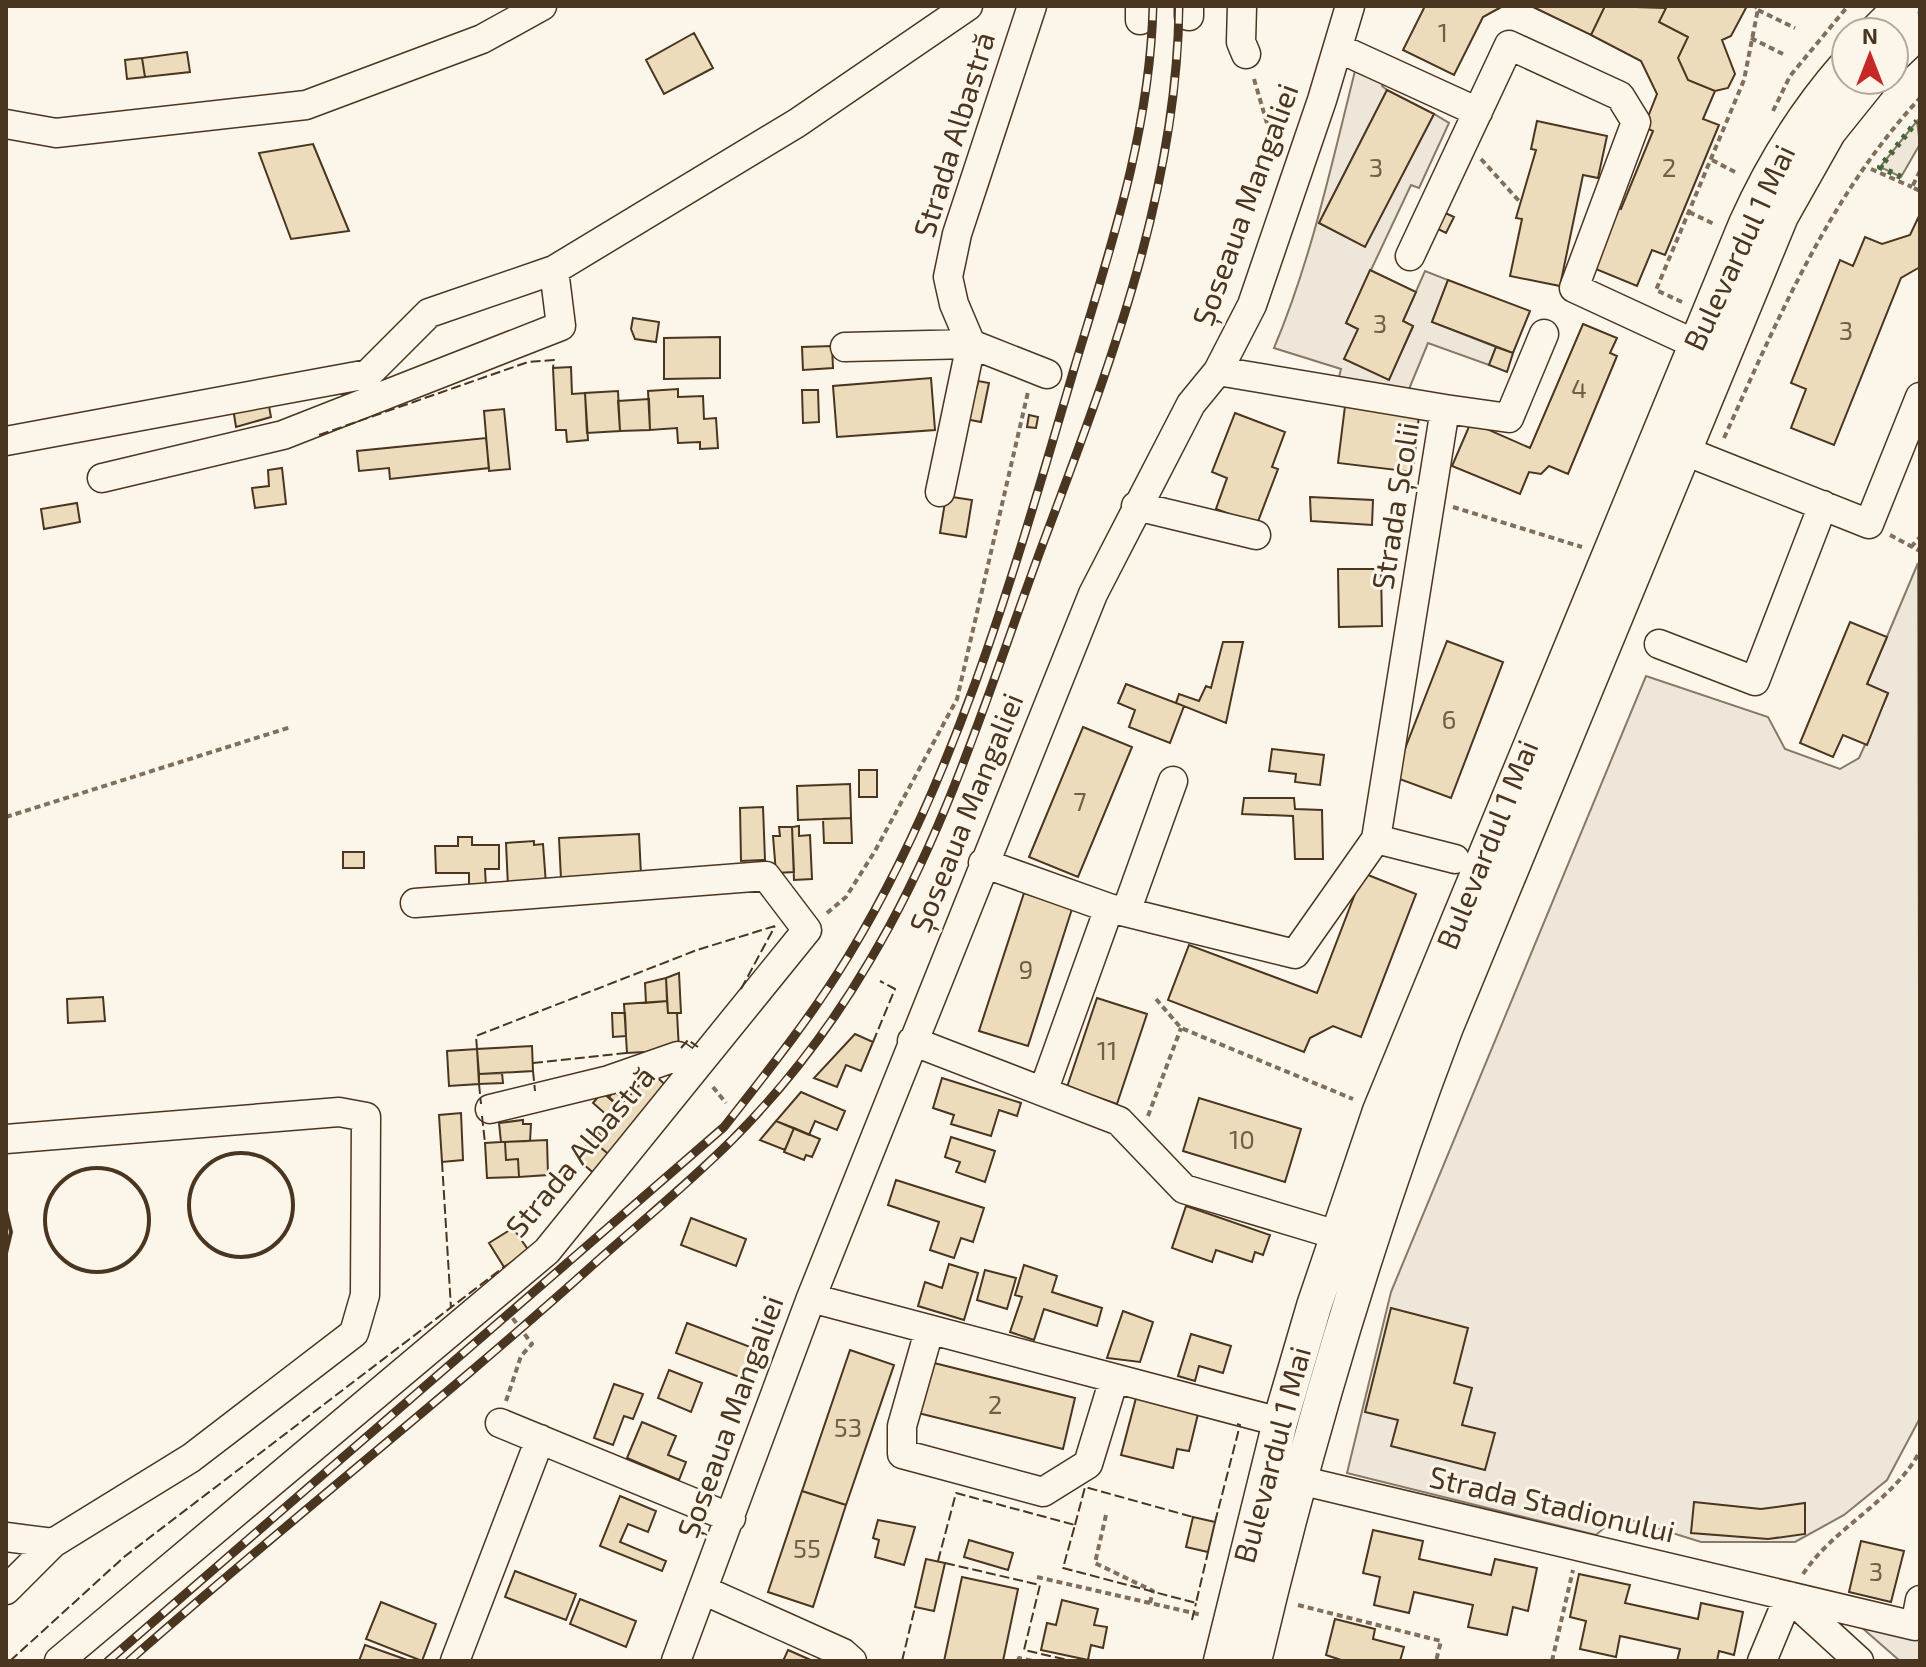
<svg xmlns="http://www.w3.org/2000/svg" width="1926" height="1667" viewBox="0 0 1926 1667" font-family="'Exo 2',sans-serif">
  <rect width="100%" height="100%" fill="#fbf6e9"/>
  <!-- green -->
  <path fill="#ede6d9" stroke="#887966" stroke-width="2" d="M1356,67L1384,81L1382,86L1387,90L1319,223L1365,246L1434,114L1449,123L1419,188L1411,185L1346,323L1358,329L1389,379L1413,327L1403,321L1425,271L1448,280L1432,322L1496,347L1489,365L1428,343L1407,394L1338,381L1341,369L1274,348C1312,258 1332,162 1356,67Z
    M1917,121L1920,144L1901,177L1880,167Z
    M1918,563L1920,1418L1887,1480L1844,1515L1795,1542H1701L1618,1516L1596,1535L1347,1473L1391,1292L1646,676L1768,717L1785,749L1840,769L1859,758L1888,694L1867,684Z
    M1860,1626L1920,1639V1661H1900Z"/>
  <!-- building -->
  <path fill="#ecdcbc" stroke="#4a3520" stroke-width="2" d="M1425,6H1503L1483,17L1454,75L1403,50Z
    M1531,6H1605L1591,35Z
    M1605,6L1666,8L1659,22L1688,37L1678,58L1688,80L1715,91L1703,119L1719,125L1665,255L1652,250L1637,286L1586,265L1610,204L1621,209L1653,131L1644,127L1657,94L1641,61L1591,35Z
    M1661,6H1747L1731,36L1722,40L1735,74L1728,88L1715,91L1688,80L1678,58L1688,37L1659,22L1666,8Z
    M694,33L713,68L664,94L646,60Z
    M187,52L190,72L145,77L142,58Z
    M142,58L145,77L127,79L125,60Z
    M1387,90L1434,114L1365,247L1319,223Z
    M1537,121L1607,136L1598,178L1583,175L1560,286L1510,276L1522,219L1516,218L1536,150L1531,149Z
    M313,144L349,231L291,239L259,153Z
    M1441,211L1454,217L1446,233L1434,227Z
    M1919,216L1920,267L1901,278L1834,445L1791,428L1806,389L1791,383L1840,260L1853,266L1865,237L1882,244L1910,235Z
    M1370,270L1416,292L1403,321L1413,326L1389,380L1344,359L1358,329L1346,323Z
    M1448,280L1530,311L1513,353L1432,322Z
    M633,318L659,322L656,342L635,339L631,329Z
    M1583,324L1617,338L1610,353L1617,356L1568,474L1549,466L1541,474L1529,472L1520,494L1452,466L1471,422L1530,448Z
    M720,337V378L664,379V338Z
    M832,346L833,368L803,370L802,347Z
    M1496,347L1513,353L1507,372L1489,365Z
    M571,367L572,394L585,393L588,440L567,442L566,430H556L553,368Z
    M931,378L935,430L837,437L833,386Z
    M978,381L989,383L981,422L960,418L966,385L977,387Z
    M678,389V397L703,396L704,419L716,418L718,448L700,449V442L678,443L677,428L650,430L648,391Z
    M802,390H818L819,422L803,423Z
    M618,391L620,431L587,433L585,393Z
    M649,399L650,430L620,431L618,401Z
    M268,401L271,417L236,427L233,408Z
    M1345,406L1419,415L1413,472L1338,463Z
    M504,409L510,469L489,471L484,411Z
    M1235,413L1285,432L1272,467L1278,469L1257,524L1216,509L1227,478L1212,472Z
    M1029,415L1038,417L1036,428L1027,427Z
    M486,438L489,468L390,479L389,468L359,471L357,451Z
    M282,468L286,504L255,508L252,488L269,486L268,470Z
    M946,496L972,500L966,537L940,533Z
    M1310,497L1373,500L1372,525L1311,521Z
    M77,503L80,522L44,529L41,509Z
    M1338,569H1381L1382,626L1339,627Z
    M1850,622L1887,637L1867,684L1888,693L1867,745L1843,735L1833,757L1800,743Z
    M1447,641L1503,662L1451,798L1394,777Z
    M1223,642H1243L1226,723L1176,703L1179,694L1199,701L1206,686L1211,688Z
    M1126,684L1184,706L1170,743L1129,727L1135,710L1118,703Z
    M1083,727L1132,747L1078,877L1029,857Z
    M1272,749L1324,755L1320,785L1295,782L1296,774L1269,771Z
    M859,770H877V797H859Z
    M850,784L851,818L798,820L797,786Z
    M1244,798H1294L1295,809L1322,810L1323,859H1295L1293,816L1242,814Z
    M763,807L765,860L741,861L740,808Z
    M851,818L852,843H824L823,819Z
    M799,826V836L810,835L812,879L794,880L792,827Z
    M779,827H792L794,872L776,873L773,836H780Z
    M639,834L641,875L561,879L559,838Z
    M458,837H472V845H499V869H485L486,887H469V873H436L435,846H458Z
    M534,841V845L543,844L546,884L508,887L506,843Z
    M343,852H364V868H343Z
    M1363,873L1416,894L1361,1037L1333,1026L1310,1038L1304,1052L1168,1000L1189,945L1317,993Z
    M1024,893L1072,909L1028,1046L979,1031Z
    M679,973L681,1013H668L666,978Z
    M666,978L667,1001L646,1003L645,983Z
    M103,997L105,1021L68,1023L67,999Z
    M1097,998L1147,1014L1117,1104L1067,1087Z
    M667,1001L668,1013H677L679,1050L627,1053L624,1004Z
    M612,1013H625L626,1036L613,1037Z
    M855,1034L873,1042L861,1071L846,1065L837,1087L814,1078Z
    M532,1046L533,1071L479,1074L477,1049Z
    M477,1049L479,1084L449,1086L447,1051Z
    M651,1072L669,1088L612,1157L595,1143L601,1136L597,1132Z
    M502,1073L503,1083L479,1084V1074Z
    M942,1078L1021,1103L1017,1116L999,1110L991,1136L951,1124L954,1115L933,1108Z
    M614,1091L626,1102L621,1108L609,1097Z
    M602,1092L618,1106L609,1117L593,1103Z
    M801,1092L845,1111L837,1130L815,1121L809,1135L776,1121Z
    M1199,1098L1301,1129L1285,1182L1183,1151Z
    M461,1113L463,1160L442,1162L439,1115Z
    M523,1120V1124H531L530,1141L501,1142L499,1123Z
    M776,1121L794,1128L785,1150L760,1140Z
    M794,1128L820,1139L812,1157L806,1155L804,1160L784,1152Z
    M597,1132L601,1136L595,1143L612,1157L596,1175L576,1158Z
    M951,1137L995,1151L985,1182L956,1172L960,1162L945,1157Z
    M547,1140L548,1175L519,1177L518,1159L506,1160L505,1142Z
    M501,1142H505L506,1160L518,1159L519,1177L487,1178L485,1143Z
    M896,1180L984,1208L973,1242L961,1238L954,1258L930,1250L939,1222L888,1205Z
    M1186,1206L1270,1235L1263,1255L1255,1252L1252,1262L1216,1250L1212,1262L1172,1248Z
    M691,1218L746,1239L736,1266L681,1245Z
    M513,1228L529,1251L504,1267L489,1243Z
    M949,1264L978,1273L964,1320L918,1306L925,1282L942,1288Z
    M1024,1265L1057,1276L1052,1292L1102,1308L1097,1326L1044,1309L1034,1340L1010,1332L1022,1297L1015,1295Z
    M985,1270L1016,1278L1007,1309L977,1300Z
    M1391,1308L1468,1328L1454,1383L1472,1388L1462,1425L1495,1433L1485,1470L1391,1446L1398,1420L1365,1412Z
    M1123,1311L1153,1322L1140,1362L1107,1358Z
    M687,1323L753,1348L742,1378L676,1353Z
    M1191,1334L1231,1346L1223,1373L1199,1366L1195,1381L1178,1376Z
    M850,1350L894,1365L846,1505L802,1491Z
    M926,1361L1075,1398L1063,1449L914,1412Z
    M669,1370L702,1383L691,1412L658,1398Z
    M614,1384L643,1394L633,1419L624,1416L613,1445L594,1438Z
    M1136,1398L1198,1414L1189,1451L1177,1449L1173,1468L1121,1455Z
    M642,1422L676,1436L668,1455L686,1462L679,1480L627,1458Z
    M802,1491L846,1505L813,1607L768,1592Z
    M620,1496L656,1511L648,1532L628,1524L620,1542L666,1561L662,1571L600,1546Z
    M1694,1502L1761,1509L1805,1503V1534L1768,1539L1691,1533Z
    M1193,1517L1215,1522L1208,1552L1186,1547Z
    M878,1520L915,1527L904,1565L875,1557L879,1540L873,1538Z
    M1373,1530L1423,1541L1419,1559L1491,1575L1495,1559L1537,1568L1528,1611L1513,1607L1507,1635L1468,1627L1473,1605L1414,1592L1409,1613L1374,1605L1380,1577L1363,1573Z
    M969,1540L1013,1553L1008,1570L964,1557Z
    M1861,1541L1904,1551L1891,1602L1849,1592Z
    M926,1559L945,1563L934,1611L915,1607Z
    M515,1571L576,1594L566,1620L505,1597Z
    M1579,1574L1630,1585L1625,1603L1698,1619L1701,1603L1743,1612L1734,1655L1719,1651L1717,1661H1677L1680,1649L1620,1636L1616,1657L1580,1649L1586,1621L1570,1617Z
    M962,1577L1018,1589L1003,1661H944Z
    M580,1599L636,1621L626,1647L570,1624Z
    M1062,1600L1098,1609L1094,1625L1107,1627L1103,1648L1091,1645L1088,1660L1041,1650L1047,1623L1056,1625Z
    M381,1602L436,1624L422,1661L366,1639Z
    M1335,1619L1375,1629L1373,1639L1404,1647L1400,1661H1344L1326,1655Z
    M365,1645L410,1661H359Z
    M788,1650L813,1661H783Z"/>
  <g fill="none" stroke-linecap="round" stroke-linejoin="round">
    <defs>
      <path id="minor" d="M1032,6L957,234L948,277L954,304L971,344L1047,374
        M1140,6V20
        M1189,6V16
        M1242,6L1241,42L1246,54
        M1338,48L1478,112
        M6,124L56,133L306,105L482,39L542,6
        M1410,256L1509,45L1620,96L1636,122L1574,288L1695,344
        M845,347L971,344L940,492
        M1218,371L1445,409L1376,839L1455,859
        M1445,409L1509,418L1544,334
        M6,441L368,374L429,313L554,270L797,123L968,6
        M1685,451L1869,524L1920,397
        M102,478L283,435L561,326L554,270
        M1136,506L1256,535
        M1659,644L1755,681L1823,505
        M983,863L1109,908L1295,954L1376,839
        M1127,909L1173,781
        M912,1041L1119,1121L1184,1189L1337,1235
        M1044,1089L1109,908
        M490,1109L609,1080L678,1056L695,1068
        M6,1139L339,1112L366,1117L365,1295L354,1333L191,1458L53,1543L6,1590
        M811,1298L1280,1422
        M929,1331L902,1426V1454L1043,1492L1088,1464L1114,1379
        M500,1423L731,1518
        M1299,1480L1915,1626L1920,1600
        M6,1537L53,1543
        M703,1590L843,1653L852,1661
        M1789,1597L1859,1661
        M59,1661L547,1251L807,930L766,876L415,903
        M455,1661L540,1439
        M676,1661L811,1298L1093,594L1191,404L1218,371L1252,305L1322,100L1350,6
        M1762,1661L1789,1596"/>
      <path id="major" d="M1876,32L1902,6
        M1894,55L1920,30
        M1221,1661L1280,1422L1314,1306L1380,1111L1746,224C1772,166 1804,114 1846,66
        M1254,1661C1305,1445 1367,1234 1446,1027L1781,216L1829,131L1870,80"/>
    </defs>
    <!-- minor casing -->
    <use href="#minor" stroke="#4a3520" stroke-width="31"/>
    <!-- major casing -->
    <use href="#major" stroke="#4a3520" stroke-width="37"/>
    <!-- path -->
    <path stroke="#7f6f5c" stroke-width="4" stroke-dasharray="6 4" stroke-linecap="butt" d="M1758,10L1795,28
      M1751,38L1783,54
      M1254,79L1269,130
      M1919,105L1920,106
      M1773,111L1790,76L1848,6
      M1481,159L1520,202
      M1712,160L1735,172
      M1871,169L1912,187
      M1920,171L1912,187L1920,191
      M1689,212L1714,224
      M1682,302L1656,290L1744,80L1758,9L1755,6
      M1724,438C1778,319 1829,196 1920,98
      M1453,507L1582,547
      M1890,535L1920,551
      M1911,547L1920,537
      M6,817L291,727
      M827,913L846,897L875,851L957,699L1028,392
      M1156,999L1181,1028L1353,1099
      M713,1087L726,1103
      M1148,1116L1181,1028
      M506,1401L521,1356L532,1344L511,1316
      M1106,1515L1095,1563L1153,1591L1150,1603
      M1803,1574C1834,1527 1894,1501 1920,1451
      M1037,1577L1202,1615
      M1298,1605L1441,1641L1436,1661
      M1018,1661L1019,1658L1033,1661
      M1552,1661L1573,1570"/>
    <!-- minor -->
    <use href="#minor" stroke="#fbf6e9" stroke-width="28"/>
    <!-- major -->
    <use href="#major" stroke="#fbf6e9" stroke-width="34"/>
    <defs>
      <path id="rail" d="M108,1661L724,1127C768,1071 812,1016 849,955C957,777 1016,566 1074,369C1110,249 1150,132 1153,6
        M129,1661C282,1526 443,1400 595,1263C641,1222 689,1183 732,1140C784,1088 832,1025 869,962C949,829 991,682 1045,538C1109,368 1177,191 1179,6"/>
    </defs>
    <!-- rail casing -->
    <use href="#rail" stroke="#4a3520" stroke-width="9"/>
    <!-- rail -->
    <use href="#rail" stroke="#fbf6e9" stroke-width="6" stroke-dasharray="18" stroke-linecap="butt"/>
    <!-- hedge -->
    <path stroke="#436837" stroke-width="6" stroke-dasharray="4 6" stroke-linecap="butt" d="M1901,177L1880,167L1917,121"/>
    <!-- fence -->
    <path stroke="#4a3520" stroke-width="2" stroke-dasharray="10 4" stroke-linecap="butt" d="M319,435L528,362L554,360L553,368
      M741,989L775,926
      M873,1042L895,989L880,981
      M681,1048L688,1040L698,1047
      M477,1049L476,1036L697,950L775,926
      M533,1063L627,1053
      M533,1071L535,1091
      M479,1084L481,1104
      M482,1116L485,1143
      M442,1162L451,1308
      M1215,1522L1240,1425L1237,1424
      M1075,1525L1085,1487L1193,1517
      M938,1561L956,1493L1075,1525L1063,1568L1196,1603L1208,1552
      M945,1563L1040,1585L1024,1650L1072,1661
      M1192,1620L1196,1603
      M10,1661L124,1557L504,1267
      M902,1661L915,1607"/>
    <!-- wall -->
    <path stroke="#4a3520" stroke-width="4" d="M189 1205a52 52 0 1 1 104 0a52 52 0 1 1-104 0Z
      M45 1220a52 52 0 1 1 104 0a52 52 0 1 1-104 0Z
      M6,1211L11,1232L6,1253"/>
  </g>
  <g text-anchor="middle" stroke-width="6" stroke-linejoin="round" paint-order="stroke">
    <!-- number labels -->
    <g font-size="26" fill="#725f47">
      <text x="1443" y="42">1</text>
      <text x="1376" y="177">3</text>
      <text x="1669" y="177">2</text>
      <text x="1380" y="333">3</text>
      <text x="1846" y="340">3</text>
      <text x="1579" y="398">4</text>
      <text x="1449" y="729">6</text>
      <text x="1080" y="811">7</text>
      <text x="1026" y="979">9</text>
      <text x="1107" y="1060">11</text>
      <text x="1242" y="1149">10</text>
      <text x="995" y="1414">2</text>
      <text x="848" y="1437">53</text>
      <text x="807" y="1558">55</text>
      <text x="1876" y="1581">3</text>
    </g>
    <!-- street labels -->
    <g font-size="30" fill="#4a3520" stroke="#fbf6e9">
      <text transform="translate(955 135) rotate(-73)" y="10">Strada Albastră</text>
      <text transform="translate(1246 205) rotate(-70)" y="10">Șoseaua Mangaliei</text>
      <text transform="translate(1740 248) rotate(-65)" y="10">Bulevardul 1 Mai</text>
      <text transform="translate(1396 506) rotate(-81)" y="10">Strada Școlii</text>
      <text transform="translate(967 813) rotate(-68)" y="10">Șoseaua Mangaliei</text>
      <text transform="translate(1488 845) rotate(-68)" y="10">Bulevardul 1 Mai</text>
      <text transform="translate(581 1152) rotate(-50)" y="10">Strada Albastră</text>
      <text transform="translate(731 1417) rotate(-70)" y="10">Șoseaua Mangaliei</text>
      <text transform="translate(1273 1455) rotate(-75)" y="10">Bulevardul 1 Mai</text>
      <text transform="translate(1552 1505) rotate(13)" y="10">Strada Stadionului</text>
    </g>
  </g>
  <!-- border -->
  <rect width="1926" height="1667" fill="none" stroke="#4a3520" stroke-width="16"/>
  <!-- north arrow -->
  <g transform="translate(1870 56)"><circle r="38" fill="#fbf6e9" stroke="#b4a999" stroke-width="2"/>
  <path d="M0-6L14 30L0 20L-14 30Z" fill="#c62828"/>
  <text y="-12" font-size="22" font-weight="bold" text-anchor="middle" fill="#4a3520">N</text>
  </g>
</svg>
